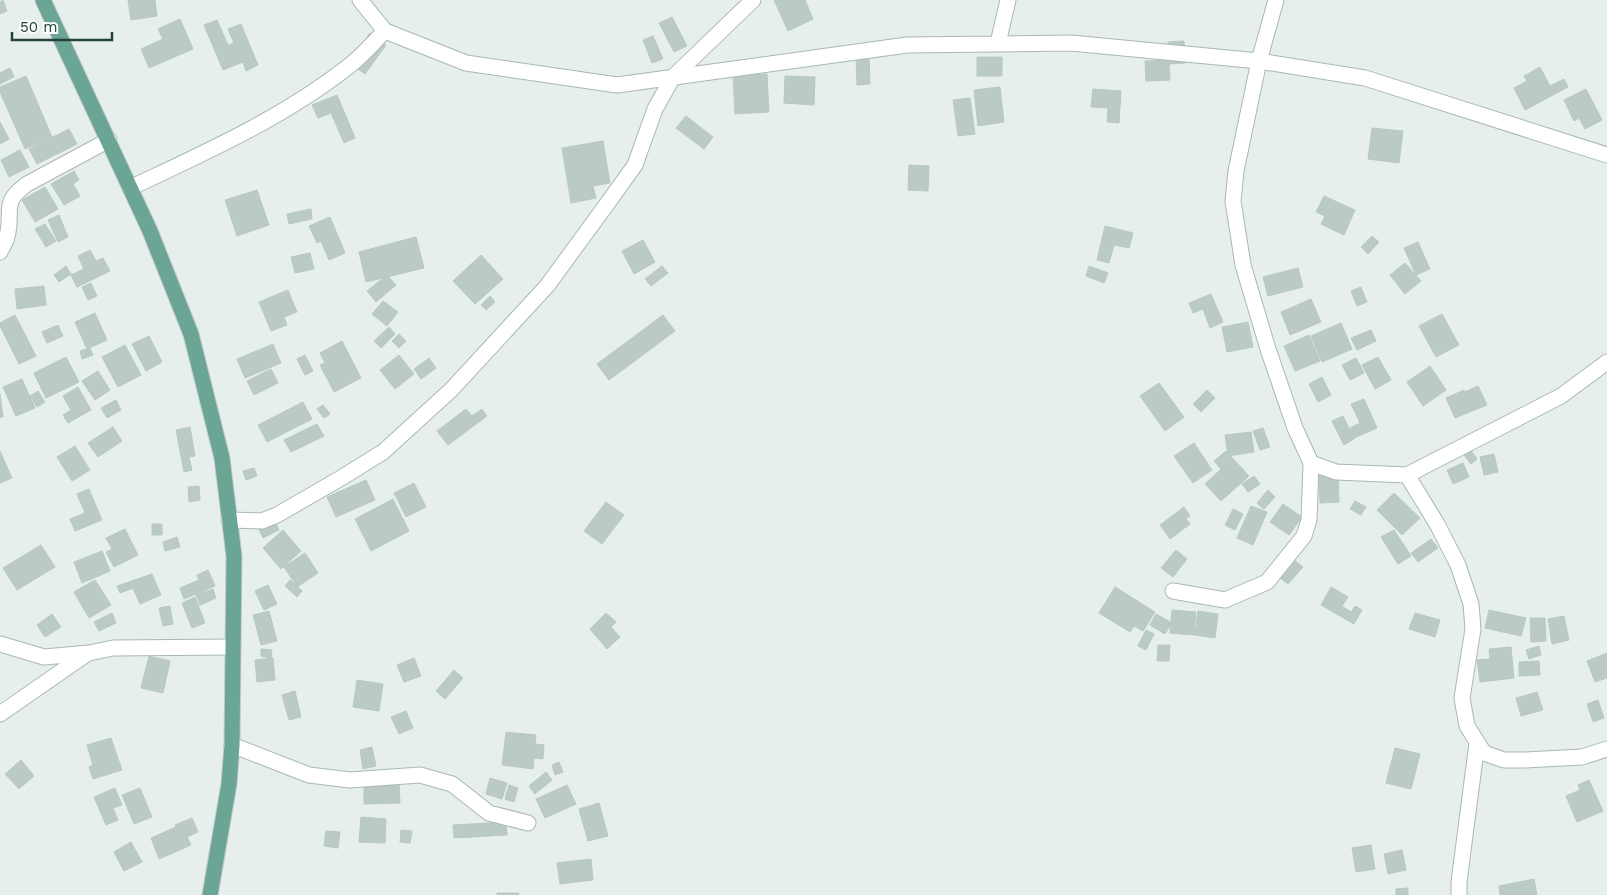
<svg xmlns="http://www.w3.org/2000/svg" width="1607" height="895" viewBox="0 0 1607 895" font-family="'Work Sans',sans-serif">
  <rect width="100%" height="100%" fill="#e6efeb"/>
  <!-- building -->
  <path fill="#bbcac4" stroke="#b8c9c2" d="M3,0L7,11L0,14V2Z
    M128,0H155L157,16L131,20Z
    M774,0H805L813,19L788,31Z
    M672,17L687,46L674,52L659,23Z
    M180,19L193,49L149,68L141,49L163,39L158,29Z
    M217,20L228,45L234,43L228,29L241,24L258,65L246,71L243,62L223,70L204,25Z
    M370,33L386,45L365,74L349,63Z
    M653,36L663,59L652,63L643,40Z
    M1184,41L1185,63L1169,64L1168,42Z
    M977,57H1002V76H977Z
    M856,58H869L870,84L857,85Z
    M1169,60L1170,80L1146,81L1145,61Z
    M1540,67L1550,86L1564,79L1568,87L1525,110L1514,88L1527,81L1524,76Z
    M10,68L14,77L0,84V73Z
    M767,74L769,112L735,114L733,76Z
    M26,76L52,137L25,149L0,92V87Z
    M785,76L815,77L814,105L784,103Z
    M1000,87L1004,122L978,126L974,90Z
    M1093,89L1121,91L1119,123L1107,122L1108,108L1091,107Z
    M1586,89L1602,120L1585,129L1579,118L1574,121L1564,100Z
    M337,95L355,138L344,143L331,113L318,118L312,105Z
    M970,98L975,134L958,136L953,100Z
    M686,116L713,137L704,149L676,128Z
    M0,122L9,139L0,144Z
    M1372,128L1403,131L1399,163L1368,159Z
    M69,129L77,144L37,164L29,149Z
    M603,141L610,183L593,186L596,198L571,203L562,148Z
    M20,150L29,167L9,177L1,160Z
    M909,165L929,166L928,191L908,190Z
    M74,171L79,180L73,184L80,196L64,205L51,184Z
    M45,187L58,209L35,222L22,200Z
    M257,190L269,225L237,236L225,200Z
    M1324,196L1355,210L1344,235L1321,224L1325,216L1316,212Z
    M311,209L312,219L289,224L287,214Z
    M59,215L68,237L58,242L48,220Z
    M330,217L345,253L329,260L321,241L317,243L309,226Z
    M45,224L56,241L46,247L35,229Z
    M1105,226L1133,233L1129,248L1114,245L1109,263L1097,260Z
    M1372,236L1379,242L1368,254L1361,247Z
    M416,237L424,268L366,282L359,252Z
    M643,240L655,262L634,274L622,251Z
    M1418,242L1430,269L1416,275L1404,248Z
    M90,250L96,261L103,258L110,271L77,287L71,275L84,269L78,256Z
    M310,253L314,269L295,273L291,257Z
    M481,255L503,279L475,304L453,281Z
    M1405,263L1421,281L1405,294L1390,275Z
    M66,266L71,274L59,282L54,275Z
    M662,266L668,273L651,286L645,279Z
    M1089,266L1108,273L1104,283L1086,276Z
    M1298,268L1303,287L1268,296L1263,277Z
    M387,275L396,285L376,302L367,291Z
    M91,283L97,296L88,300L82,287Z
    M44,286L46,305L17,309L15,289Z
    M1361,287L1367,302L1357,306L1351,291Z
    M288,290L297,312L284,317L287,325L271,331L259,302Z
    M1211,294L1223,322L1210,328L1203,309L1193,313L1189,303Z
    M490,296L495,302L486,310L481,305Z
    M1311,299L1321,322L1290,335L1281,312Z
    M383,301L398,312L387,326L372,314Z
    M95,313L107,340L87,349L75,322Z
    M1442,314L1459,345L1436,357L1419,326Z
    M15,315L36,356L19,364L0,326V323Z
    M663,315L675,331L609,380L597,364Z
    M1248,322L1253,347L1227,352L1222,327Z
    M1341,323L1352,349L1322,362L1311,336Z
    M58,325L63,336L47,343L42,332Z
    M389,327L395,334L381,348L374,341Z
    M1371,330L1376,341L1357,350L1351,338Z
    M399,334L406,341L399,348L392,341Z
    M1309,335L1320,361L1295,371L1284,346Z
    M149,336L162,362L146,371L132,344Z
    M342,341L361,378L334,392L320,365L325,363L320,353Z
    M273,344L281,363L245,378L237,359Z
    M125,345L141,375L118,387L102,357Z
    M90,348L93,355L82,359L80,351Z
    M305,355L313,371L305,375L297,359Z
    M399,355L414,374L395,389L380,370Z
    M66,357L79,382L46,398L34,373Z
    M1378,357L1391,380L1375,389L1362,365Z
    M429,358L436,368L421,379L414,369Z
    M1356,358L1364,373L1350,380L1342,365Z
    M1430,366L1446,390L1423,406L1407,382Z
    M271,369L278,383L254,395L247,381Z
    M98,371L110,390L95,400L82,381Z
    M1322,377L1331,395L1318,402L1309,384Z
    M22,379L35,408L16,416L3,387Z
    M1159,383L1184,417L1165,431L1140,396Z
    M1478,386L1487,405L1455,418L1446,398L1464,390L1465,392Z
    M78,387L91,410L68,423L63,415L71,410L63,396Z
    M1207,390L1215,398L1201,412L1193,404Z
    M38,391L45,402L37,407L30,396Z
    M0,394L3,417H0Z
    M1364,399L1377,428L1354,438L1350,428L1360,423L1351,404Z
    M116,400L121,410L107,418L101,408Z
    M303,402L312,419L267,442L258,425Z
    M323,405L330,414L324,418L317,409Z
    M466,409L472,416L482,409L487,416L448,445L437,431Z
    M1343,416L1354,439L1344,445L1332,421Z
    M317,424L324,436L291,452L284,440Z
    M113,427L122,441L98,457L88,443Z
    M190,427L195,456L189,457L192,470L184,472L176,430Z
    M1263,428L1270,447L1260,450L1253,431Z
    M1251,432L1254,452L1228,456L1225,435Z
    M1194,443L1212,470L1193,483L1174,456Z
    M75,446L90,470L72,481L57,457Z
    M1468,446L1477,459L1471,464L1461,451Z
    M0,451L12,478L0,483Z
    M1226,451L1249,476L1221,501L1205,484L1221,469L1214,461Z
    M1494,454L1498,472L1484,475L1480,457Z
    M1463,463L1469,477L1453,484L1447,470Z
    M254,468L257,476L246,480L243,471Z
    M1338,475L1339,502L1320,503L1319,476Z
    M1254,476L1260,484L1248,492L1242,484Z
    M366,480L375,500L336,517L327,497Z
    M414,483L426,507L406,517L394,493Z
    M199,486L200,500L189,502L188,487Z
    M89,489L102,520L75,531L70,519L85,513L77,494Z
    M1268,490L1275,497L1264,509L1257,503Z
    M1394,493L1420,518L1402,535L1377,510Z
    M393,499L409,531L371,551L355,519Z
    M1355,501L1366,507L1361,515L1350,509Z
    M606,502L624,515L602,544L584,531Z
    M1283,504L1302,517L1289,535L1270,522Z
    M1251,506L1267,512L1253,545L1237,538Z
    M1184,507L1190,516L1186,519L1190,524L1170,539L1160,525Z
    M1233,509L1243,514L1235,530L1225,525Z
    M274,519L279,530L263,538L258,527Z
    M152,524H162V535H152Z
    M125,529L138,555L114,567L106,552L112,549L106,538Z
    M283,530L301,551L281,569L263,548Z
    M1394,530L1411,556L1398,564L1381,537Z
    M177,537L180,547L165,551L163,542Z
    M1431,539L1438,548L1418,562L1411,553Z
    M41,545L55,567L17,590L3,568Z
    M1176,550L1187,559L1173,577L1161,568Z
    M102,551L110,571L82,583L74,562Z
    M305,553L318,573L297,587L284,567Z
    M1293,559L1303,567L1288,584L1279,577Z
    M208,570L215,586L184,599L180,588L199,580L197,575Z
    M152,574L161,595L140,604L133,588L120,593L117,586Z
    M95,580L111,605L89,618L74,592Z
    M290,580L302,591L297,597L285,586Z
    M268,585L277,604L264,610L255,591Z
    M1115,587L1155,612L1143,631L1134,626L1130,632L1099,613Z
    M1331,587L1348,597L1342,606L1351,612L1355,606L1362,610L1354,624L1321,605Z
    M213,589L216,598L200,605L196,595Z
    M195,597L205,623L192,628L182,603Z
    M170,606L173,624L163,626L159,608Z
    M1172,610L1196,612L1194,635L1170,633Z
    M1489,610L1526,618L1521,636L1485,628Z
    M269,611L277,641L261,645L253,615Z
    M1198,611L1218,614L1215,638L1195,635Z
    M112,613L116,623L99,631L94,622Z
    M606,613L616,622L611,627L620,637L607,649L590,629Z
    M1415,613L1440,620L1435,637L1409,629Z
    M52,614L61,627L45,637L37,625Z
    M1156,614L1172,623L1165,634L1150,625Z
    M1564,616L1569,640L1552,644L1548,619Z
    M1530,618H1545L1546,641L1531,642Z
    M1146,630L1154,634L1146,650L1138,646Z
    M1158,645H1170L1169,661H1157Z
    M1539,646L1541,655L1529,659L1526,650Z
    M1511,647L1514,678L1480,682L1477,660L1490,659L1489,649Z
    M261,649L272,650L271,658L261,656Z
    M1607,653V678L1595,682L1587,661Z
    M149,656L170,661L163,693L141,688Z
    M273,658L275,680L257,682L255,660Z
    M414,658L421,676L404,682L397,665Z
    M1539,661L1540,675L1519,676V662Z
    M454,670L463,678L445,699L436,691Z
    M357,680L383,684L379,711L353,707Z
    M295,691L301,717L289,720L282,695Z
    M1537,692L1543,710L1521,716L1516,698Z
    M1598,700L1604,718L1593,722L1587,704Z
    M406,711L413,728L399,734L391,717Z
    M506,732L536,735L535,744L544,745L543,759L534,758L533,769L502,765Z
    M111,738L122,770L93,779L89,767L93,765L87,745Z
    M372,747L376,766L363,769L360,750Z
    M1395,748L1420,754L1411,789L1386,783Z
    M21,760L34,776L19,789L5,774Z
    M559,762L563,772L555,775L552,765Z
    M546,772L552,780L535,794L529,786Z
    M490,778L507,783L502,799L486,794Z
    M1589,780L1603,811L1577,822L1566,796L1580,790L1578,785Z
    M399,783L400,803L364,804V784Z
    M509,785L518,788L514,802L505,799Z
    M567,785L576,804L545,818L536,799Z
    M115,788L122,805L113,808L118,820L106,825L94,797Z
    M140,788L152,817L134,824L122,795Z
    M599,803L608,836L588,841L579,809Z
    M361,817L386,819L385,843L359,842Z
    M192,818L198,832L187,837L191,845L159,859L151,838L176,827L175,825Z
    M506,822L507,835L454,838L453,825Z
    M401,830L412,831L410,843L400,842Z
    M326,831L340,832L338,848L324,846Z
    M131,842L142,862L124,871L114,852Z
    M1371,845L1375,869L1356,872L1352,848Z
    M1402,850L1406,870L1388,874L1384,854Z
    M591,859L593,880L560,884L557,863Z
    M1534,879L1537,895H1500L1499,886Z
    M1408,888V895H1396V889Z
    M497,893H519L518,895H497Z"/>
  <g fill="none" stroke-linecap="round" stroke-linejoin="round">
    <defs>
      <path id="street" d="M360,0L385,31L466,63L617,85L907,45L1071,43L1259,61L1276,0
        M998,43L1008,0
        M1607,155L1365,78L1259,61L1236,171L1233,201L1243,265L1268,349L1295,428L1311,463L1336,472L1407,475L1437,524L1458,565L1471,604L1473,629L1462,698L1467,726L1484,753L1504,760H1525L1582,757L1607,749
        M130,188C206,152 283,118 349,66C362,56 373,43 385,31
        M0,252C2,247 6,242 7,237C14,209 0,204 27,184L109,140
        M1407,475L1561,396L1607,362
        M229,520L262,521L277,515L341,478L383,452L451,390L547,286L607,204L635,165L655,109L673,77L753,0
        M1173,591L1225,600L1267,582L1304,536L1309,520L1311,463
        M0,644L44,657L89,653L113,648L233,647
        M0,714L88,653
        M232,745L309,775L350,780L420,775L452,784L489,813L528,823
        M1459,895V882L1477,743"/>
      <path id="primary" d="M43,0L150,231L191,334L222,458L234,556L232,745L229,784L210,895"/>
    </defs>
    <!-- street casing -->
    <use href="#street" stroke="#a8b8b2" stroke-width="17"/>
    <!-- primary casing -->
    <use href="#primary" stroke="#c2cac8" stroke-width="17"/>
    <!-- street -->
    <use href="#street" stroke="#fff" stroke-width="15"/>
    <!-- primary -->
    <use href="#primary" stroke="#6aa596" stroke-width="15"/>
  </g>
  <!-- scale -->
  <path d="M12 32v8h100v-8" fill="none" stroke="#24423a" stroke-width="2.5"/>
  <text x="20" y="32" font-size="15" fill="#24423a" stroke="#f7fbf9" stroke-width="4" paint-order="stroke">50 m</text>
</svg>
